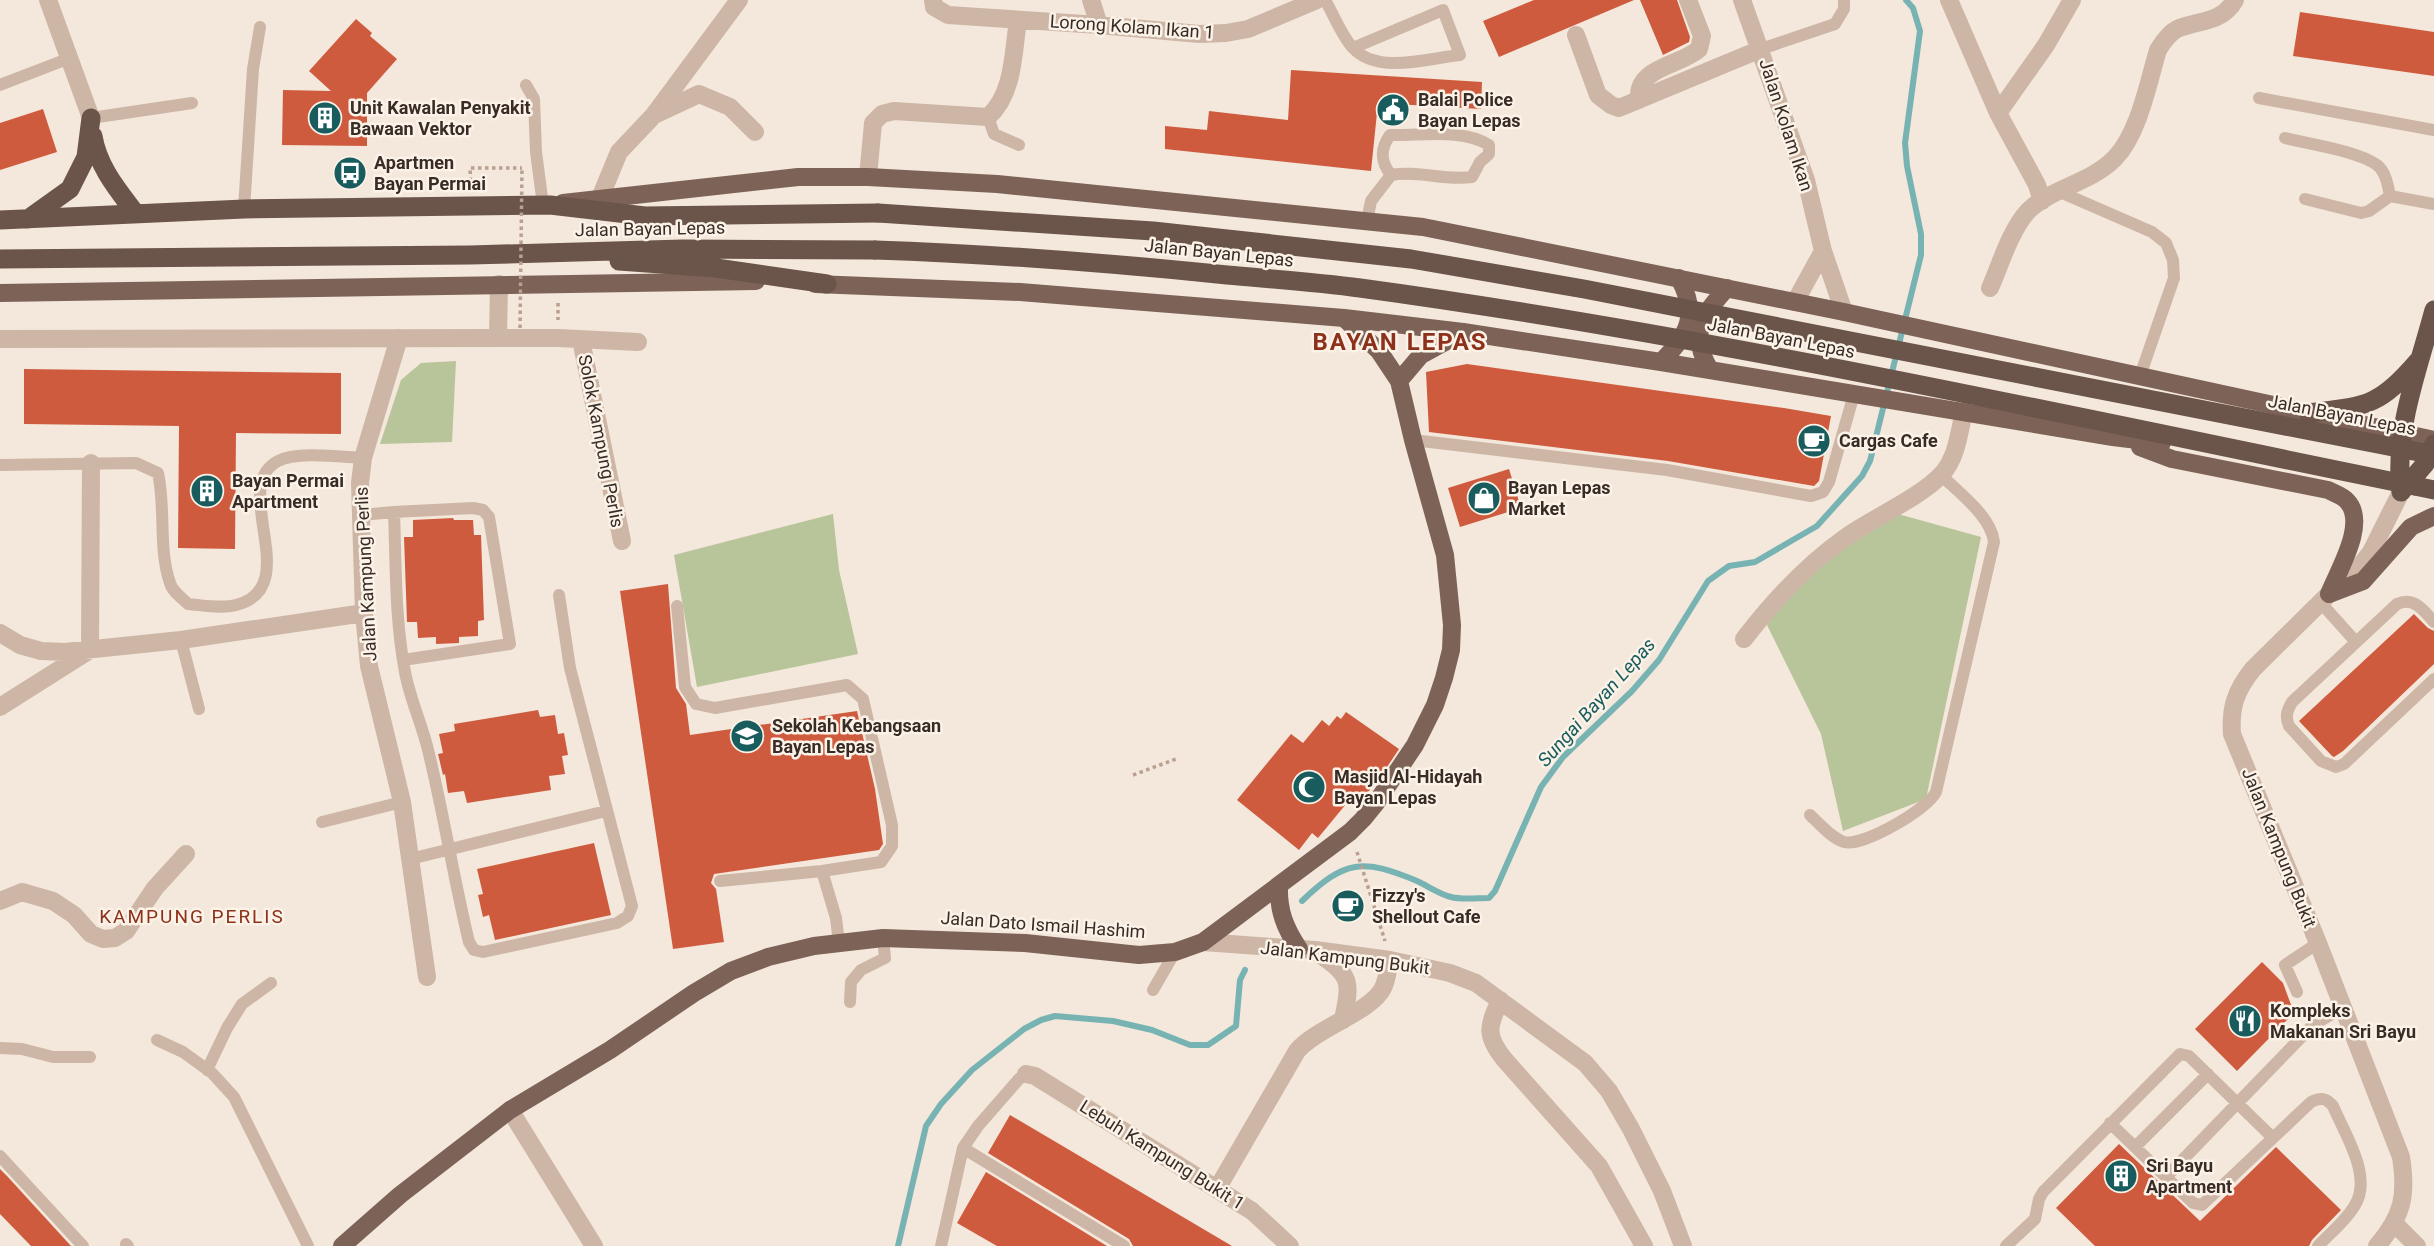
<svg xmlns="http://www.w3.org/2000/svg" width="2434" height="1246" viewBox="0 0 2434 1246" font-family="Roboto,sans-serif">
  <rect width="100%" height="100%" fill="#f4e7db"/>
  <!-- green -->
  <path fill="#b8c49a" d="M456,361L452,442L380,444L401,380L421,363Z
    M833,514L839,570L858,654L697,687L674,555Z
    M1898,514L1981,537L1926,799L1843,831L1821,734L1767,625L1784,599L1837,553Z"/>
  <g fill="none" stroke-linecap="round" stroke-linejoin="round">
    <!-- stream -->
    <path stroke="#78b3b3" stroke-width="6" d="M1302,901C1345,860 1362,858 1417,881C1428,886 1439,894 1451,897C1462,900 1477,898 1489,898L1495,891L1541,787L1563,757L1632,691L1659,660L1708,581L1729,566L1755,562L1817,526L1862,476L1870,461L1921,255V234L1907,166L1905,143L1920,31L1913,8L1906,0
      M898,1246L926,1126L941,1104L972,1070L1024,1029L1041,1020L1055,1016L1113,1021L1152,1030L1190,1045H1208L1236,1026L1240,980L1245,970"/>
  </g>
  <!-- building -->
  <path fill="#cf5b3e" d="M1534,0H1634L1499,57L1483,21Z
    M1640,0H1677L1690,37L1689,42L1663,55Z
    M2300,12L2434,32V76L2293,56Z
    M356,19L372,33L370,36L397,59L367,93V146L282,145L283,90L331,91L309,71Z
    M1291,70L1482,82L1481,109L1378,103L1371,171L1165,149V126L1207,130L1209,111L1288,120Z
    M43,109L57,152L0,170V123Z
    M1467,364L1784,408L1831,416L1819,481L1814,486L1668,461L1429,432L1426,372Z
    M24,369L341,373V434L236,433L235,549L178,548L179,426L24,424Z
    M1509,469L1521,508L1460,527L1448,488Z
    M453,518L454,520H473L474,535H481L484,620L478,621V636L459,637V643L436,644V637L418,638L417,622H407L404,537H413V520Z
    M668,584L676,688L686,704L690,735L857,711L875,789L883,844L879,850L714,874L711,883L716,889L724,942L673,949L620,591Z
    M2414,614L2428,628L2434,631V664L2343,751L2334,757L2332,756L2299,721Z
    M538,710L540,717L555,715L558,734L564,733L568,755L562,756L565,774L549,776L551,790L467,803L464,791L448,793L445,774L443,775L438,754L443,753L439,734L455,731L454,724Z
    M1346,712L1399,749L1379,779L1358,804L1351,798L1318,838L1312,833L1299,850L1237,800L1291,734L1303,743L1322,720L1329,726L1337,716L1341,719Z
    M594,843L611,915L495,940L489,915L483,917L478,895L483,894L477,869Z
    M2262,962L2283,983L2294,1013L2237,1071L2195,1029Z
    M1010,1115L1232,1246H1133L1129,1239L988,1153Z
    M2119,1144L2200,1221L2276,1147L2341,1210L2312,1240L2309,1246H2095L2056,1208Z
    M0,1169L7,1176L71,1246H31L0,1214Z
    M986,1172L1107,1246H997L957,1223Z"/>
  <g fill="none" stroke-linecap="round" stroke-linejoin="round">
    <!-- path -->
    <path stroke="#b9a090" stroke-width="3.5" stroke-dasharray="3.5 3.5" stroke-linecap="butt" d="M471,188L470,168H522
      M558,303V320
      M1133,775L1176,759
      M1357,852L1385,941"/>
    <!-- service -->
    <path stroke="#cdb6a6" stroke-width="12" d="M1325,0C1334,15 1341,35 1353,48C1378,75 1429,58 1460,55L1443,10L1353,48
      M1761,49L1835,24L1844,9V0
      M0,85L70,58
      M526,85L534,99L536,152L543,205
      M2259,98L2434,130
      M988,117L994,134L1019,145
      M91,118L192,103
      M2285,138C2309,144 2358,151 2377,165C2386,172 2388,186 2390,196
      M2060,192L2152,232L2166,243L2173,260L2174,278L2140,376
      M2305,199L2361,213L2369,211L2390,196L2434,204
      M244,209L253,69L260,27
      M1367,221L1371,201L1391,175C1418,170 1444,181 1472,177L1480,162L1489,154V145C1462,128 1421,136 1390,135C1380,149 1380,161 1391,175
      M1413,440L1667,470L1811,496L1823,492L1829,482L1854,394
      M0,465L136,463L158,473C166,509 158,548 170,583C172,591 182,598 188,604C202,605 222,609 236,605C306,587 228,487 278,461C297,451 341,457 363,458
      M361,515L394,512
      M2321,603L2356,642
      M677,606L685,687L696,704L715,708L847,685L863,699L892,825V846L881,862L822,871L836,918L839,943
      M2434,622C2424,611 2414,596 2397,604L2292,702C2287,711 2285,716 2289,726L2321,761L2336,767L2344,764L2434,679
      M181,640L199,709
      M403,660L510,644L489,517L483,510L473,508L394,512C396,565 395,620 405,672C410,700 423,726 429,754C444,816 454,880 469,942L474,950L483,952L617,923L628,916L632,906L570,668L559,595
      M1810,815C1819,823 1831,838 1844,842C1863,847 1928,809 1936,792L1994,542C1991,516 1959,493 1941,475
      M322,822L402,802
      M410,859L606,811
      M720,881L822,871
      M1153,990L1175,952
      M2297,992L2285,965L2318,943
      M850,1002L851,982L861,970L885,958L883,938
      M157,1040L183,1052L212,1073L234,1097L308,1246
      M0,1048L22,1049L53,1057H90
      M207,1070L227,1028L242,1004L271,983
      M2110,1123L2193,1203L2202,1205L2311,1102C2321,1097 2326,1098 2333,1106C2344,1133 2373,1176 2355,1205C2346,1221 2330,1233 2318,1246
      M2135,1147L2208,1074
      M963,1148L1124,1246
      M0,1156L83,1246
      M2166,1177L2313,1025L2344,1007
      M126,1244L128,1246
      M941,1246L963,1148L978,1126L1019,1079L1026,1074
      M2006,1246L2035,1219L2039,1199L2043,1192L2180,1054L2189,1056L2273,1138"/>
    <!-- minor -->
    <path stroke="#cdb6a6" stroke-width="18" d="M48,0L91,118
      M933,0L934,7L948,15L1099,25L1199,34L1226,33L1248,29L1317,0
      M1091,0L1099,25
      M1742,0L1806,180L1823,251L1844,312
      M1949,0L1998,113L2037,185L2042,201
      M1576,35L1598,95L1611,105L1619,108L1761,49
      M1639,100C1635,67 1680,66 1699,49L1702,36L1688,0
      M1998,113L2046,45L2072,0
      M654,115L699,94L730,107L755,132
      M868,177L873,123L882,114L894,111L988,117C1014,94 1013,53 1018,20
      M600,198L619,152L653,116L739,0
      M1990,288C2001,263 2010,231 2028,211C2051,188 2091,183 2115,158C2139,133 2148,83 2158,50C2163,42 2169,33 2177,29C2199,20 2222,23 2235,0
      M1795,302L1823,251
      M399,338L363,458L360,483L364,613L369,666L402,802L427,977
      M498,338L499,284
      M0,339L558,338L638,342
      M581,340L622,541
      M0,633L20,645L41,651L65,652L181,640L364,613
      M1744,639C1774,600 1806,565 1846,537C1873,518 1919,498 1941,475C1957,458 1959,433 1964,411
      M0,707L90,650L91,463
      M0,901L22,892L53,901L74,915L91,934L103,939L115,938L126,931L155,888L186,854
      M1203,942L1315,950L1390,960L1450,973L1476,983L1585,1063L1609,1091L1631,1129L1662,1191L1683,1246
      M1318,953C1352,977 1351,980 1343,1020
      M1500,1000C1488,1027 1485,1035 1504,1059L1599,1166L1644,1246
      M1026,1074L1035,1076L1252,1211L1290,1246
      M510,1110L594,1246
      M1217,1189L1297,1051C1316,1028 1371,1012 1383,988C1387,980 1388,969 1390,960
      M2394,1223L2417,1246
      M2377,1246C2403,1216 2407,1195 2401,1157L2318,943L2232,734C2230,707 2236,690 2253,669L2329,594L2350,579L2371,552L2401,492"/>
    <!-- primary -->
    <path stroke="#7c6257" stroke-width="18" d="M563,203L798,177H868L997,184L1423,227L1844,312L2434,440
      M815,284L1020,292L1344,318L1463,332L1661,362L2113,437L2162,443
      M0,293L756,281
      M1661,362C1689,334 1699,315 1679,278
      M1710,370C1689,335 1701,316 1727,288
      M1399,381L1421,355L1463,332
      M2140,447L2172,459L2328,490C2334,493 2343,496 2347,501C2368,523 2338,571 2329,594
      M2329,594L2363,581L2411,527L2434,516
      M1279,885C1278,911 1285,928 1299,949
      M342,1246L400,1195L510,1110L610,1050L694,993L731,971L768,957L814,946L883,938L1025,943L1139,955L1175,952L1203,942L1350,832L1363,819L1376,803L1415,745L1435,705L1444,678L1451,650L1452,625L1445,555L1413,440L1399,381L1379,351L1344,318"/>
    <!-- trunk -->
    <path stroke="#6b544a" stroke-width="19" d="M93,136C98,167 118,190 136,214
      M28,219L70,189L86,157L91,118
      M0,220L244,209L550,205L645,216L878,213
      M0,259L470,255L683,249L875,250
      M619,261L716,268L827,284
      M2308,413C2367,406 2378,407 2418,361
      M2415,486L2434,490
      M2401,492C2394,430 2418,370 2434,310
      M2401,492L2425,464L2434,444"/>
    <!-- path-bridge -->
    <path stroke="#b9a090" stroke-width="3.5" stroke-dasharray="3.5 3.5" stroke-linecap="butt" d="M520,328L522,168"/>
    <!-- trunk-bridge -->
    <path stroke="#6b544a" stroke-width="19" d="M878,213L1153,231L1411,259L1584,289L2434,455
      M875,250C993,254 1110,263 1227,275C1271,279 1316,282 1360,288C1714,336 2064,415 2415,486"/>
  </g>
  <!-- icons -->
  <defs>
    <symbol id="civic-disc" viewBox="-11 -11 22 22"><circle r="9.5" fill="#195c5e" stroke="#fbf2e8"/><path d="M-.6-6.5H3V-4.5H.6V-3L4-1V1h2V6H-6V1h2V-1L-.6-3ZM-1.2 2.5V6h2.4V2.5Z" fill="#fff"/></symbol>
    <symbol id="building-disc" viewBox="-11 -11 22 22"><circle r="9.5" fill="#195c5e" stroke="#fbf2e8"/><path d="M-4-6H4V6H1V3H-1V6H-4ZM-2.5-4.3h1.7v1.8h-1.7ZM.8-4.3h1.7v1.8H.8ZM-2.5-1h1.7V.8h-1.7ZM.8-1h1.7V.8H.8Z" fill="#fff"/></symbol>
    <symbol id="bus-disc" viewBox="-11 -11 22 22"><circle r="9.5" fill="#195c5e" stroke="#fbf2e8"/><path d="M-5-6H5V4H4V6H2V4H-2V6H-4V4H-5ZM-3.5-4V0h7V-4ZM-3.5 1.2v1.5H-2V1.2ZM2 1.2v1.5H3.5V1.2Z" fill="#fff"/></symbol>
    <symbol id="cafe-disc" viewBox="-11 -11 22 22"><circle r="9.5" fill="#195c5e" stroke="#fbf2e8"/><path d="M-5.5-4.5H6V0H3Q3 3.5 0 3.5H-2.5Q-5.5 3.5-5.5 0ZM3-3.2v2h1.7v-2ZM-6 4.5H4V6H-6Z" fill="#fff"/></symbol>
    <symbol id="shop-disc" viewBox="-11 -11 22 22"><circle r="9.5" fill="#195c5e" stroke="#fbf2e8"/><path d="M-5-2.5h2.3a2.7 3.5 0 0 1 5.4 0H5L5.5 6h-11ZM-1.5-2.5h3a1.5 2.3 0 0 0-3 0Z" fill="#fff"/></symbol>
    <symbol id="school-disc" viewBox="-11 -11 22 22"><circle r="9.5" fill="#195c5e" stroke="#fbf2e8"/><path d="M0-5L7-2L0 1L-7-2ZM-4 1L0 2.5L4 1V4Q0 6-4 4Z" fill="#fff"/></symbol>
    <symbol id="mosque-disc" viewBox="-11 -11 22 22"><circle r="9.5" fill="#195c5e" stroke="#fbf2e8"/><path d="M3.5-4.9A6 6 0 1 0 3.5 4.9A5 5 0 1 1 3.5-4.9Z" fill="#fff"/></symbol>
    <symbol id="restaurant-disc" viewBox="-11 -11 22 22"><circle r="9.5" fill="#195c5e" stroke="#fbf2e8"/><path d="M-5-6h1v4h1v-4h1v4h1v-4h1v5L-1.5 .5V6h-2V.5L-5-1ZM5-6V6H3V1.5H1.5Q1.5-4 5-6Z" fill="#fff"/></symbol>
  </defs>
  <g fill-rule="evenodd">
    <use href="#civic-disc" x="1374" y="91" width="38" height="38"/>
    <use href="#building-disc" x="306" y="99" width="38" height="38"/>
    <use href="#bus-disc" x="331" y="154" width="38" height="38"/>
    <use href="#cafe-disc" x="1795" y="422" width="38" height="38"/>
    <use href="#building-disc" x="188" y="472" width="38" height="38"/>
    <use href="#shop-disc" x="1465" y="479" width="38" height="38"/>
    <use href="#school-disc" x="728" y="717" width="38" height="38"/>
    <use href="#mosque-disc" x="1290" y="768" width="38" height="38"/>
    <use href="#cafe-disc" x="1329" y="887" width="38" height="38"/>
    <use href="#restaurant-disc" x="2226" y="1002" width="38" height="38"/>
    <use href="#building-disc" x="2102" y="1157" width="38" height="38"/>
  </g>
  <g text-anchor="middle" stroke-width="5" stroke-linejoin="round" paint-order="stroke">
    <!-- street labels -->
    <g font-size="18" fill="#392c27" stroke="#fbf2e8">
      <text transform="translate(1132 27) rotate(4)" y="6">Lorong Kolam Ikan 1</text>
      <text transform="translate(1786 125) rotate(72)" y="6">Jalan Kolam Ikan</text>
      <text transform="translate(650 229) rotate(-1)" y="6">Jalan Bayan Lepas</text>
      <text transform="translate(1219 253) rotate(6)" y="6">Jalan Bayan Lepas</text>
      <text transform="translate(1781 338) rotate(11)" y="6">Jalan Bayan Lepas</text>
      <text transform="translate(2342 415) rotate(11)" y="6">Jalan Bayan Lepas</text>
      <text transform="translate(601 441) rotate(79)" y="6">Solok Kampung Perlis</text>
      <text transform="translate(366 574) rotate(-93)" y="6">Jalan Kampung Perlis</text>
      <text transform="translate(2279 848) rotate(68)" y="6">Jalan Kampung Bukit</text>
      <text transform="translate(1043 925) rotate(4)" y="6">Jalan Dato Ismail Hashim</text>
      <text transform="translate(1345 958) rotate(7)" y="6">Jalan Kampung Bukit</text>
      <text transform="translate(1162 1155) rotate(32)" y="6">Lebuh Kampung Bukit 1</text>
    </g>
    <!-- poi labels -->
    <g font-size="18" font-weight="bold" fill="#392c27" stroke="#fbf2e8" text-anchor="start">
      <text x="1418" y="106">Balai Police<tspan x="1418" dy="21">Bayan Lepas</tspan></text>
      <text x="350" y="114">Unit Kawalan Penyakit<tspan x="350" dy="21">Bawaan Vektor</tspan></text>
      <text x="374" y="169">Apartmen<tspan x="374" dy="21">Bayan Permai</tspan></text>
      <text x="1839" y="447">Cargas Cafe</text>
      <text x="232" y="487">Bayan Permai<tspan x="232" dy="21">Apartment</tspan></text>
      <text x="1508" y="494">Bayan Lepas<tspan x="1508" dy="21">Market</tspan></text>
      <text x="772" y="732">Sekolah Kebangsaan<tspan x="772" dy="21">Bayan Lepas</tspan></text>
      <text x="1334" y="783">Masjid Al-Hidayah<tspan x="1334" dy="21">Bayan Lepas</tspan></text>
      <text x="1372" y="902">Fizzy's<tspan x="1372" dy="21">Shellout Cafe</tspan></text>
      <text x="2270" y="1017">Kompleks<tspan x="2270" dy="21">Makanan Sri Bayu</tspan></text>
      <text x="2146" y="1172">Sri Bayu<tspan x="2146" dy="21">Apartment</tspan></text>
    </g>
    <!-- water labels -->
    <g font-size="19" font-style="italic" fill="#195c5e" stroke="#fbf2e8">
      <text transform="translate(1596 702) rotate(-48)" y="7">Sungai Bayan Lepas</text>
    </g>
    <!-- neighbourhood labels -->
    <g font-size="19" letter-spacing="2" fill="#8e311a" stroke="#fbf2e8">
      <text x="192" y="923">KAMPUNG PERLIS</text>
    </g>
    <!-- district labels -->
    <g font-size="24" font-weight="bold" letter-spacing="2" fill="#8e311a" stroke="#fbf2e8">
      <text x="1400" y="350">BAYAN LEPAS</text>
    </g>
  </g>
</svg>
